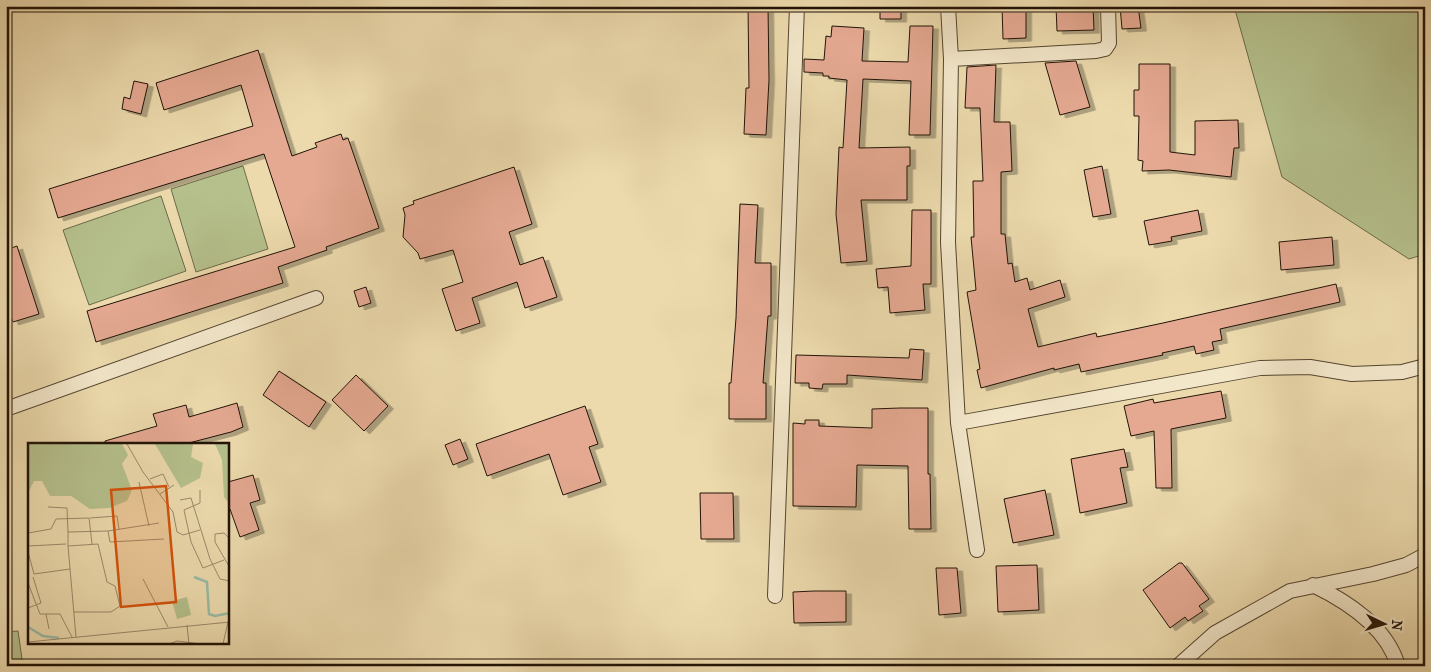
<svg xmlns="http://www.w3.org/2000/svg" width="1431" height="672" viewBox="0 0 1431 672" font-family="'IM FELL French Canon',serif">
  <defs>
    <filter id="shadow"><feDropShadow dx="5.5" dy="3" stdDeviation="0" flood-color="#0004"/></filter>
  </defs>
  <rect width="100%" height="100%" fill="#ecdaad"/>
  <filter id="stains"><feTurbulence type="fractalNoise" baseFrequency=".004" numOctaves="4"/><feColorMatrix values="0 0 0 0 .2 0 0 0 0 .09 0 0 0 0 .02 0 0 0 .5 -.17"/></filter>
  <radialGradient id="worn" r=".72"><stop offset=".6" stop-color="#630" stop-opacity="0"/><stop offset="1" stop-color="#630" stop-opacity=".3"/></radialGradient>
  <!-- green -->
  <path fill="#b5c08c" stroke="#6b6a4a" d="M1234,6H1425V254L1409,259L1282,177Z
    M243,166L268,249L196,272L171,189Z
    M161,196L186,271L89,305L63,230Z
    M18,631L23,666H6V632Z"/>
  <!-- building -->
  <path fill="#e5a992" stroke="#211307" filter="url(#shadow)" d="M748,6H768L769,80L766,135L744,134L746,88H749Z
    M880,6H901V19H880Z
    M1002,6H1026V38L1003,39Z
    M1056,6H1093L1094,30L1057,31Z
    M1120,6H1138L1141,28L1122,29Z
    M832,26L864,28L862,61L908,62L910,26H933L930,135H909L911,81L863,79L859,148L910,147V166H907V200H861L867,261L841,263L836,214L839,147L843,148L847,80L829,78V76H823V73L804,72V59L824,60L826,36L831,37Z
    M258,50L292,156L317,147L315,143L341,134L343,140L348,138L379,228L326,247L327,250L278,267L283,283L96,342L87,311L295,247L264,154L58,218L49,189L253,126L241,85L164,110L156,83Z
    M1076,61L1090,107L1060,115L1045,63Z
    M1139,64H1170V152L1195,155V121L1238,120L1239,148H1234L1231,177L1169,170L1142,171L1143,161L1138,160L1139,116H1134V90H1139Z
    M996,65L994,122H1010L1012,171L1001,172V234H1005L1008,264L1012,263L1015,282L1027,278L1030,290L1060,280L1065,297L1028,309L1038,347L1096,333L1097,337L1163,323L1336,284L1340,302L1220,329L1222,340L1212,342L1214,350L1196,354L1194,346L1162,353L1163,355L1081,372L1079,364L1054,370V368L981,388L977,370L980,369L967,292L976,290L971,237H974L973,181H983L980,108H965L967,67Z
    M134,81L148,84L141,114L122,109L124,97L130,99Z
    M1102,166L1111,214L1093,217L1084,170Z
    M514,167L532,224L509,232L520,265L543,257L557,297L525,308L517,282L472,298L480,323L456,331L442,289L463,282L453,250L420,259L418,253L403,237L405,215L403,208L414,204L413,201Z
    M740,204L758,205L755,263H771V316H768L763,383H766V419H729V383H731L736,318Z
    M912,210H931V284H923L925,310L890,313L888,287L878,288L876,269L911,266Z
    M1198,210L1202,231L1171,237L1172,241L1149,245L1144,221Z
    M1332,237L1334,265L1281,270L1279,242Z
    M17,246L39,314L13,322L6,303V250Z
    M366,287L371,303L359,307L354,291Z
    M910,349L924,350L922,380L847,375V384H823L822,389L809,388V383H795L796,355L909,358Z
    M279,371L326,402L309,427L263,395Z
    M356,375L388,406L364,431L332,400Z
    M1221,391L1226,418L1171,429L1172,488H1156L1154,431L1131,436L1124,406L1153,399L1154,403Z
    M237,403L243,427L231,432L185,444H105V441L157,426L153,414L186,405L189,417Z
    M585,406L598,444L589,447L601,482L563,495L549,454L487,476L476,444Z
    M900,408H928V474H930L931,529H909L908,466L857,465L856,507L793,506V423L805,424V420H819V426L872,428V409Z
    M460,439L468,459L453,465L445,445Z
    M1124,449L1128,467L1120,468L1127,503L1080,513L1071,459Z
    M253,475L260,500L250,503L259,530L240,537L230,509H228V482Z
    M1045,490L1054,535L1013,543L1004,499Z
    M700,493H733L734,539H701Z
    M1179,563H1182L1209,599L1199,606L1203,611L1188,621L1185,617L1170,628L1143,590Z
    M1037,565L1039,610L998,612L996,566Z
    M936,568H957L961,613L939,615Z
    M814,591H846V622L794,623L793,592Z"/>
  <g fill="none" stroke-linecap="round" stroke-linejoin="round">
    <defs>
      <path id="street" d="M948,6L951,59L948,242L958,423L977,550
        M951,59L1096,51L1105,49L1109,43L1108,6
        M6,409L316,298
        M958,423L1260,368L1310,367L1352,374L1402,372L1425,366
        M1313,585C1348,602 1387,627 1398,666
        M775,596L797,6
        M1178,666L1215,633L1290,591L1373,574L1406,565L1425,555"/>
    </defs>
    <!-- street casing -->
    <use href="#street" stroke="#544530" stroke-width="16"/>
    <!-- street -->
    <use href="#street" stroke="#f3e7ca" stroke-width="14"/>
  </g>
  <!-- overview -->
  <g transform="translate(28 443)">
    <rect width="201" height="201" fill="#ecdaad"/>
    <path d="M0,1H94L100,12L94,21L104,47L99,58L81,65L62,66L43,53H22L14,38H6L0,50ZM127,1H165L163,14L175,20L172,35L153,45ZM187,1H201V60L196,54L194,17ZM159,154L163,172L149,176L144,158Z" fill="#b5c08c"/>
    <path fill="none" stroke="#99bba6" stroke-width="2.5" d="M166,134L179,139L181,171L187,173L202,170M0,184L15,193L31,195"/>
    <path fill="none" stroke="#9b8a6b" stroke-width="1" d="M99,1L115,29L145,69L149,89L155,92L172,87M122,36L135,31L141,44M111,39L121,83M172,47V60L156,67L163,99L175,125L196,117M132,51L146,42M152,57L163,55L182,116L192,136L202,138M20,64L39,65L40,89M62,75L89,73L91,86M80,88L131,80M0,90L23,86L28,76L61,75L64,101M202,96L196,90L187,91V99L202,125M0,103L38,101M40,103V89L80,88L82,99L136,96M0,109L6,131L42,126M115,136L140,184M0,140L12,171H32L44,194M0,165L13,160L5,134M46,169H83L92,163L87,143L79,139L70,101L40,103L48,194M18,171L21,186M159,182L161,201M0,199L202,179M141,201L149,198L173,201M195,201L200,179"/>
    <path fill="#d4520c" fill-opacity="0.15" stroke="#d4520c" stroke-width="2.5" d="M138,43L148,159L93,164L83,47Z"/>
    <rect width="201" height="201" fill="none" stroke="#211307" stroke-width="2.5"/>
  </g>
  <!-- margin -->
  <rect width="1431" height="672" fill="none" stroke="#ecdaad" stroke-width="25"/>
  <rect x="8" y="8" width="1416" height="657" fill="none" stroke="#211307" stroke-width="2.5"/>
  <rect x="12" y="12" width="1406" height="647" fill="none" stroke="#211307"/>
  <!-- north arrow -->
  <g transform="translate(1384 624) rotate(95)" stroke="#f3e7ca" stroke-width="4" paint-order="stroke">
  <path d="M0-4L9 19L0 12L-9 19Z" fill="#211307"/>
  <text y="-8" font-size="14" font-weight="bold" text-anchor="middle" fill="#211307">N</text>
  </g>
  <rect width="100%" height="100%" filter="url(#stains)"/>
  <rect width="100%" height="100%" fill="url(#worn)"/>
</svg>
